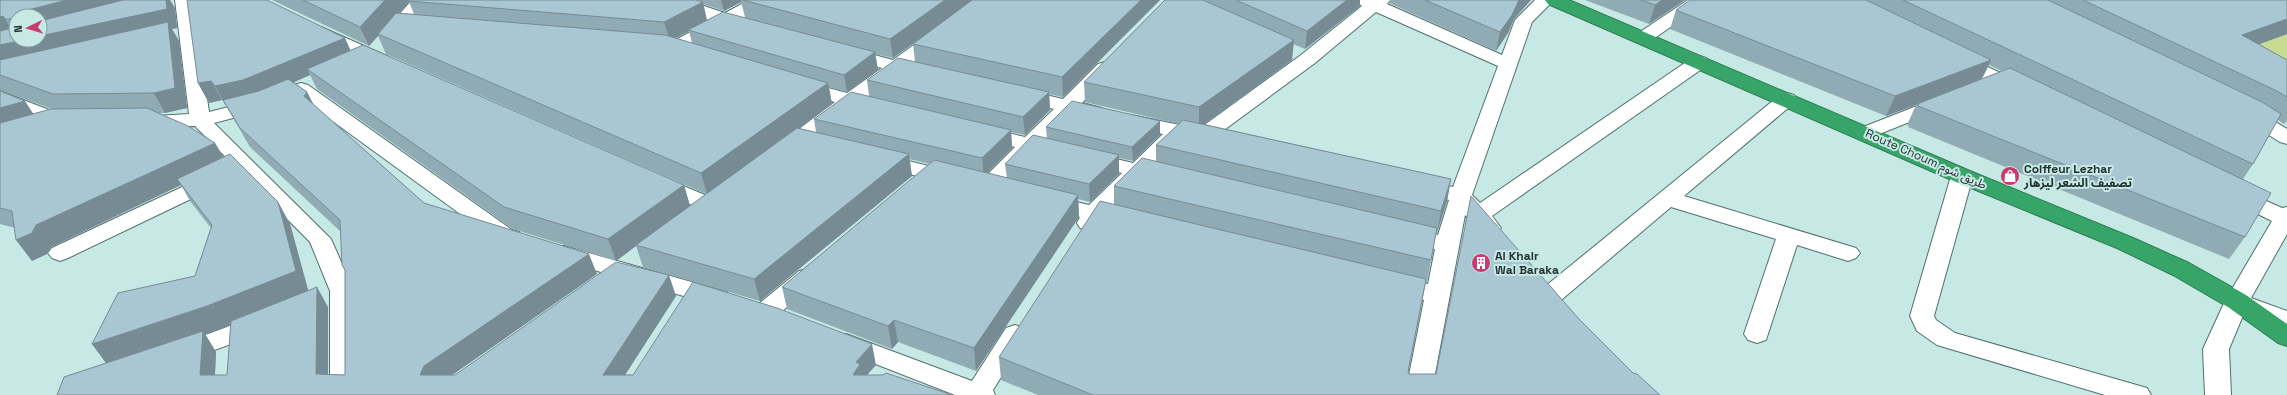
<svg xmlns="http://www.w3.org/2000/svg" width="2287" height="395" viewBox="0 0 2287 395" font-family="'Space Grotesk','Noto Sans Arabic',sans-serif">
  <rect width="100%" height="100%" fill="#c6e9e5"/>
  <!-- green -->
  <path fill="#c8db90" d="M2287,34V87L2230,55Z"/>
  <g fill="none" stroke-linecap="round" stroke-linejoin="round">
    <defs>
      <path id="minor" d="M175,0H193L209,112L260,99L267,101L270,105L267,109L214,123L331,239L354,291L356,395H330V291L310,242L195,126L146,127L139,125L136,121L139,117L189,114Z
        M412,0H430L395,41L389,43L383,41L380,37L383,33Z
        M660,0H686L725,13L749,0H771L768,4L741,19L750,22L753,26L750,30L744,31L728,26L673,55L666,53L664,49L666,45L711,21L663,4Z
        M976,0H996L911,65L925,68L928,72L925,76L918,78L900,73L866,98L878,102L881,106L878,110L871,112L854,107L793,152L786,154L779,152L776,148L779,144L835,102L795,91L792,87L795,83L802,81L847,93L882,68L841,58L839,54L841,50L848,48L893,60Z
        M1354,0H1390L1387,4L1502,55L1515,20L1535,0H1554L1532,22L1472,195L1480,203L1692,58L1699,56L1706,58L1708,62L1706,66L1492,216L1501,228L1498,233C1482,237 1476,226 1465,215L1431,395H1405L1424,300L1388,291L1384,285L1388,279L1396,277L1428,284L1435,249L1398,240L1395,235L1398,230L1406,228L1438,235L1449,200L1411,191L1408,186L1411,181L1419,179L1453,187L1498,66L1376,12L1315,63L1209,141L1202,143L1182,138L1153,168L1168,171L1171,176L1168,181L1160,182L1142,178L1110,210L1129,215L1132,220L1129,225L1121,227L1100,222L1096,228L1088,230L1080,228L1077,223L1080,217L1042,208L1039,203L1042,198L1050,196L1089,205L1122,173L1084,163L1080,159L1084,155L1091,153L1133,163L1163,134L1124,125L1121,121L1124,117L1131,115L1199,129L1301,55L1362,6Z
        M1688,0H1709L1649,42L1643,44L1637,42L1634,38L1637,34Z
        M321,27L389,57L391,61L389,65L382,67L375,65L315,36L312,32L315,28Z
        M1958,53L2026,85L2029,89L2026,93L2019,95L2012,93L1951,63L1949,59L1951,55Z
        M1105,62L1112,64L1115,68L1082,103L1102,108L1105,112L1102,116L1095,118L1072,113L1044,142L1060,146L1063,150L1060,154L1053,156L1034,152L996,192L988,194L980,192L977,187L980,182L1015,147L975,137L972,133L975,129L982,127L1025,137L1054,109L1013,99L1010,95L1013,91L1020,89L1063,99L1098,64Z
        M301,83L308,85L512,230L519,232L522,237L519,242L511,244L496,240L294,93L291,89L294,85Z
        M0,91L70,118L73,122L70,126L63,128L0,104Z
        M1787,93L1794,95L1797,99L1794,103L1684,196L1856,248L1860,253L1856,258L1848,261L1797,245L1766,340L1757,343L1748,340L1744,334L1776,239L1671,207L1560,301L1551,303L1542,301L1539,295L1542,289L1780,95Z
        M1940,97L1947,99L1950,103L1947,107L1872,137L1865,139L1858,137L1855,133L1858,129Z
        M2247,107L2254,109L2287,129V144L2280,142L2240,117L2237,113L2240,109Z
        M883,155L958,173L961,178L958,183L950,185L876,165L872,161L876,157Z
        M1962,170L1970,171L1973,176L1934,316L1936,320L1955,333L2147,388L2151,395H2105L1937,345L1917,331L1910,316L1951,176L1954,171Z
        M212,173L220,175L223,180L220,185L68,258L60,261L52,258L48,253L52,248Z
        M659,176L717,200L720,205L717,210L709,212L651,188L648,183L651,178Z
        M2235,187L2282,208L2287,207V234L2251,298L2287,311V330L2244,313L2229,349L2231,395H2205L2203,349L2225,301L2272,221L2227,199L2224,194L2227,189Z
        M564,246L727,292L730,298L727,304L718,306L556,259L552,254L556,249Z
        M807,269L815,271L819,277L815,283L773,319L764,321L755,319L752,313L755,307L799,271Z
        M257,316L266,319L269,325L266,331L182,362L173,359L169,353L173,347Z
        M1015,325L1024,328L1028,334L993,390L995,395H955L837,349L833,343L837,337L846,334L972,381L1006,328Z"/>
      <path id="highway" d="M1545,0H1569L1970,171L2133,238L2189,263L2246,295L2287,324V346L2278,343L2228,307L2173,275L2117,248L1954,181L1548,4Z"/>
    </defs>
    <!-- minor casing -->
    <use href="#minor" stroke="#51706d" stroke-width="2"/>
    <!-- highway casing -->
    <use href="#highway" stroke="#307c54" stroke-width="2"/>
    <!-- minor -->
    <use href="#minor" fill="#fff" fill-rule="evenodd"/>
    <!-- highway -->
    <use href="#highway" fill="#36a567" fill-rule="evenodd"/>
  </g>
  <!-- wall -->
  <path fill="#91abb5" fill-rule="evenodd" d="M0,0L175,8L177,28L172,29L179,41L187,108L165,113H159L215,143L223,157L278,202L290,224L308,290L328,307V374L345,375V270L340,231L250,147L226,106L222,100L209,103L198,83L345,38L351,51L684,185L690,206L706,194L386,54L378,36L369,46L272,0H1160L1063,97L1049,94L1050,110L1025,135L1011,132L1012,148L987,173L1007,178L1005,164L1047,139L1046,127L1160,135L1133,161L1119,158V174L1090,202L1078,199L1079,217L976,371L898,342L892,349L787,309L782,287L930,164L909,159L912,176L760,301L643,267L636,246L616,261L513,229L317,89L310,75L294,82L307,92L312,103L424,203L597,274L452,375H455L676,296L625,375L876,365L867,375L952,395H57L106,363L92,344L195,276L211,228L190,201L181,185L51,247L47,254L32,261L15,228L0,224V91L34,114L52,109L0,90ZM409,2L414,14L399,13ZM741,2L745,17L707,20L703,4L724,11ZM16,16H40L16,40ZM934,29L913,44L915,62L867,80L869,96L814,119L816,132L798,128L832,104L829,87L847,92L878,70L875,54L893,58ZM689,31L692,43L675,38ZM231,325L227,375H215L216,352L205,334Z
    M1165,0H1360V6L1305,49L1293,44L1292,60L1204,124L1451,179L1447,201L1437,233H1436L1427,282H1426L1408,372L1409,374H1436L1579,319L1633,373L1660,395H1038L1001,380L999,357L1114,204V186L1156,161V145L1179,124L1085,102L1084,82Z
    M1390,0H1531L1514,19L1508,33L1496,51L1389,3Z
    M1585,0H1685L1649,24Z
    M1690,0H2287V34L2259,44L2287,60V121L2284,124L2278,120L2253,164L2243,179L2245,237L2229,259L1908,127L1909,126L1907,125L1916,105L1886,116L1670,29L1676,10ZM1989,65L2002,71L1982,79Z"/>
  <!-- shaded-wall -->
  <path fill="#768b94" d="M67,0H153L40,28V16H27L28,10Z
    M166,0H170L175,8L177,28L172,29L179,41L187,108L165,113L154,93L0,67V45L24,40H40V36Z
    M385,0H411L408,1L409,2L379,35L378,34V36L369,46L360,27Z
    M721,0H741V2L724,11Z
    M945,0H973L893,58L890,39Z
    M1141,0H1160L1063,97L1062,77Z
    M1347,0H1360V6L1305,49L1307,31Z
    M1519,0H1531L1514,19L1508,33L1496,51L1500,32Z
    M1662,0H1685L1649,24L1655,5Z
    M703,2L707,21L688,30L689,31L670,41L664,22Z
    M3,16L16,36L0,38V17Z
    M2287,19V34L2230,55L2242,35Z
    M345,38L353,57L307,69L310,75L254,100H223L226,106L215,86Z
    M1294,40L1292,60L1199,128V107Z
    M875,52L878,70L847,92L844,75Z
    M1991,60L1981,80L1917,104L1916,105L1886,116L1895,96Z
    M211,81L222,100L209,103L198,83Z
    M828,83L832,104L707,194L701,173Z
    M307,92L317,111L304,96Z
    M1049,92L1050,110L1025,135L1023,117Z
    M25,101L38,121L0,132V108Z
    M1160,121V135L1133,161L1132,147Z
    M1011,130L1012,148L984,176L982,158Z
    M215,143L227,163L177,179L181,185L51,247L47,254L32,261L16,240L36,225Z
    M909,154L912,176L760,301L754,279Z
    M1119,155V174L1090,202L1089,184Z
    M1451,179L1447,201L1437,233L1441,211Z
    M684,185L690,206L636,245V246L616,261L608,239Z
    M1078,195L1079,217L976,371L974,348Z
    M278,202L290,224L309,293L221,329L205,334L216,352L214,395L109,367L92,344L207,306Z
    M589,254L597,274L435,387L420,375L424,366Z
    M669,275L676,296L612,395L603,375Z
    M317,287L328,307V395L316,374Z
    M894,320L898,342L892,349L888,326Z
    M872,344L876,365L863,379L853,375L856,362Z"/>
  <!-- building -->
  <path fill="#a9c7d3" stroke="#768b94" d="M0,0H67L28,10L27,16H16V19H5L3,16L0,17Z
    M123,0H166L167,9L40,36V21Z
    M187,0H267L345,38L243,80L215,86L211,81L198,83Z
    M303,0H385L360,27Z
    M409,0H696L703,2L664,22L408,1Z
    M743,0H945L890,39Z
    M972,0H1141L1062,77L913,44Z
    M1165,0H1203L1294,40L1199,107L1084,82Z
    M1236,0H1347L1307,31Z
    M1425,0H1519L1512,15L1500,32Z
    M1641,0H1662L1655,5Z
    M1690,0H1866L1991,60L1895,96L1676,10Z
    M1903,0H2048L2262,102L2281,114L2253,164Z
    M2083,0H2287V19L2242,35L2287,60V97L2277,91Z
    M723,12L875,52L844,75L688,30Z
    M396,13L665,35L828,83L701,173L378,34Z
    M168,22L175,88L154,93L53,94L0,75V60Z
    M16,27V40H24L0,45V31Z
    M363,45L684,185L608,239L504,207L307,69Z
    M898,58L1049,92L1023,117L867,80Z
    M2010,68L2271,193L2245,237L1918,106L1919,105L1917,104Z
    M288,79L307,92L304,96L424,203L589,254L424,366L420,375H455L616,262L669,275L603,375H633L693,282L777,308L872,344L856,362L860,364L853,375H883L886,373L952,395H57L64,377L203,331L200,375H227L231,321L317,287L316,374L345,375V270L342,265L340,220L240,128L223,100L259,91Z
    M0,91L25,101L0,108Z
    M851,92L1011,130L982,158L814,119Z
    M1072,101L1160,121L1132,147L1046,127Z
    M147,108L188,126L215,143L36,225L32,233L16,240L12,211L0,208V123L51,109Z
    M1183,120L1451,179L1441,211L1156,145Z
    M797,128L909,154L754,279L636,245Z
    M1033,135L1119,155L1089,184L1005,164Z
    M230,154L278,202L296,271L207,306L92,344L118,293L195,276L212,225L177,179Z
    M1142,158L1437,228L1431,260L1114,186Z
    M934,160L1078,195L974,348L894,320L888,326L782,287Z
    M1471,196L1579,319L1633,373L1637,374L1660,395H1093L999,357L1100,201L1426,279L1408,372L1409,374H1436Z"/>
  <!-- icons -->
  <defs>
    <symbol id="shop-disc" viewBox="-11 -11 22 22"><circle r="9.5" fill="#c63b70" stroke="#c6e9e5"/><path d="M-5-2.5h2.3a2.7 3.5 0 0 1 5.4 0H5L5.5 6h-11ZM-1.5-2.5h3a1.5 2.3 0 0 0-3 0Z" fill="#fff"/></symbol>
    <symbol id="building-disc" viewBox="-11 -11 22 22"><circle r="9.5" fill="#c63b70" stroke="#c6e9e5"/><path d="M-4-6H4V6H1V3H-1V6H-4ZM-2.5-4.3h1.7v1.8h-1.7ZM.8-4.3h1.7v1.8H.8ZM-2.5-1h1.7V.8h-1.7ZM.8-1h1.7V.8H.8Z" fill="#fff"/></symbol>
  </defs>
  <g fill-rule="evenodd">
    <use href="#shop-disc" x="1999" y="165" width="22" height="22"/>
    <use href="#building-disc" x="1470" y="252" width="22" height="22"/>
  </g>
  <g text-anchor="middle" stroke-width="4" stroke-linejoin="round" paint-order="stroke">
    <!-- street labels -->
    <g font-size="12" fill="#243130" stroke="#c6e9e5">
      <text transform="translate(1926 159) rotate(24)" y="4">Route Choum طريق شوم</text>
    </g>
    <!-- poi labels -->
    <g font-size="12" font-weight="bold" fill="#243130" stroke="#c6e9e5" text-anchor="start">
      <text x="2024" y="173">Coiffeur Lezhar<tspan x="2024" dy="14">تصفيف الشعر ليزهار</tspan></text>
      <text x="1495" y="260">Al Khair<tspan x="1495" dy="14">Wal Baraka</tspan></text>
    </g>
  </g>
  <!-- north arrow -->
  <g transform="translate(28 28) rotate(265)"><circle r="19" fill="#c6e9e5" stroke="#859f9d"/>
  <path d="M0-3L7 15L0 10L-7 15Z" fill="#c63b70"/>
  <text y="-6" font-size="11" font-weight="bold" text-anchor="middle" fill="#243130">N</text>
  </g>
</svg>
